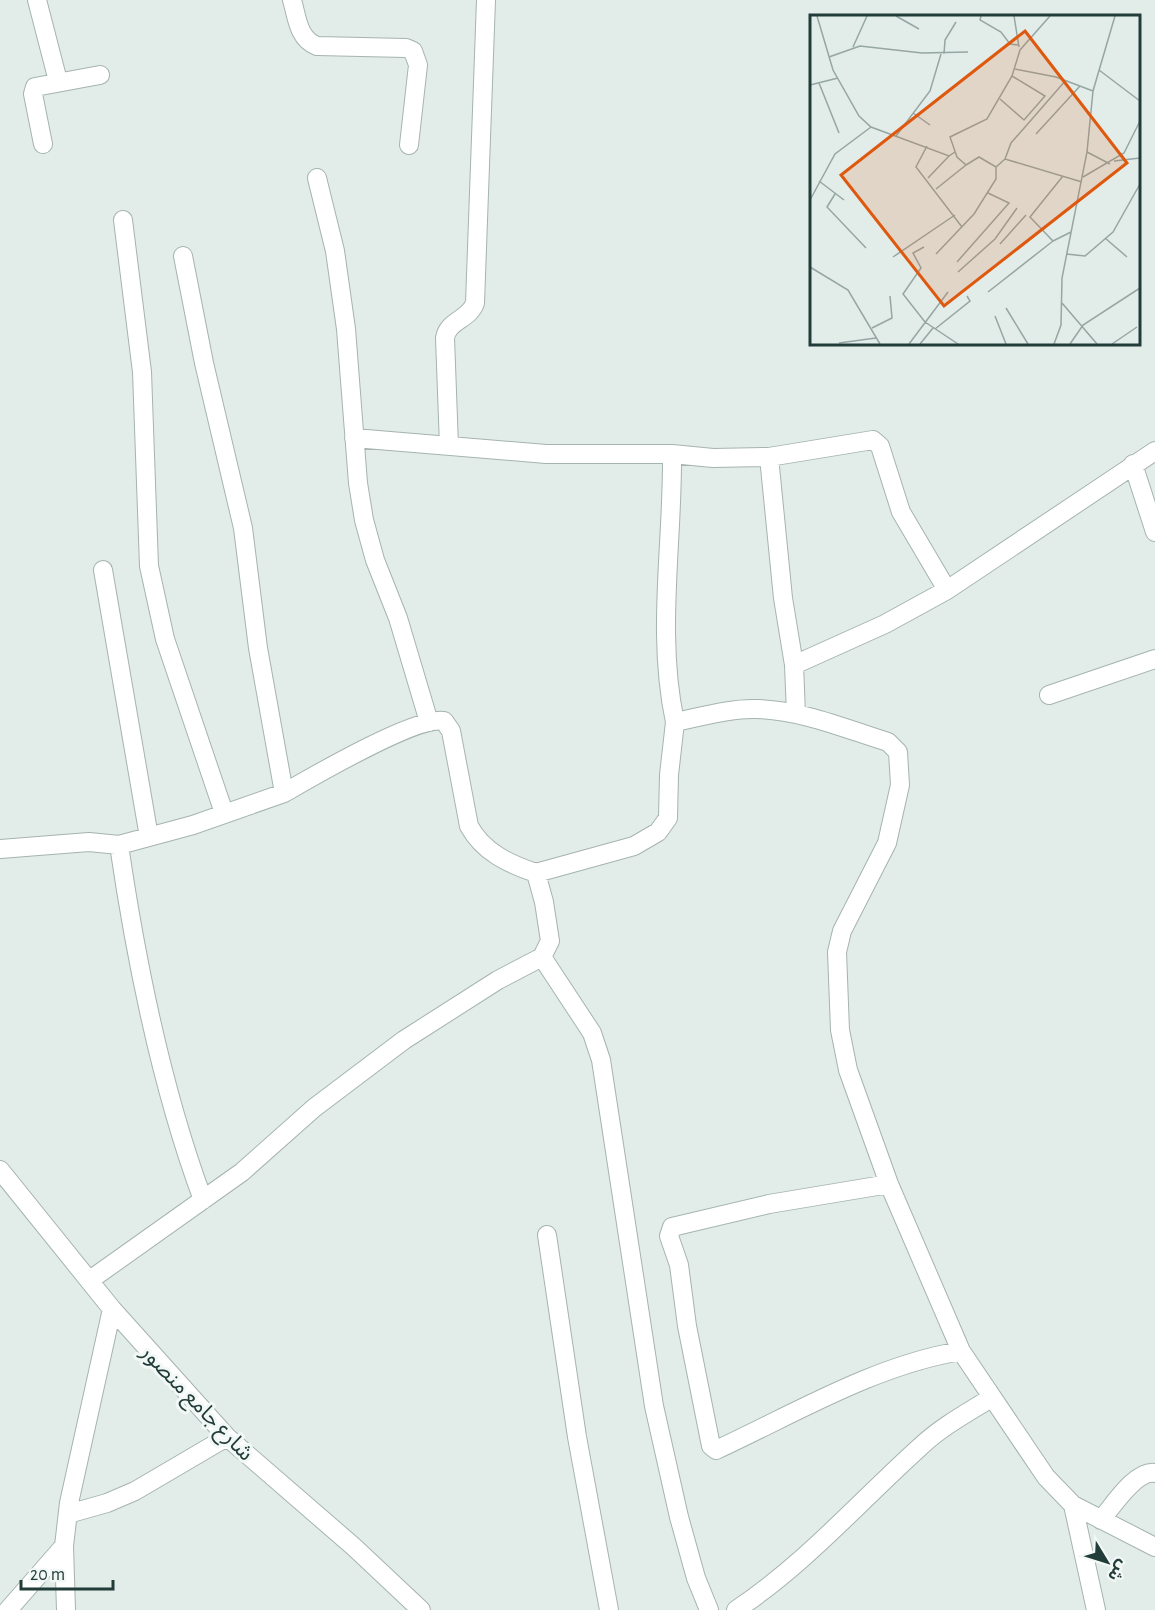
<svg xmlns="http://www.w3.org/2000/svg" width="1155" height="1610" viewBox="0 0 1155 1610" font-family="'Alegreya Sans','Noto Sans Arabic',sans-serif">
  <rect width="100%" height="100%" fill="#e2ece9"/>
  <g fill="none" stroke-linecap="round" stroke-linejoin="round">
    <defs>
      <path id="street" d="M37,0L58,81
        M292,0C297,17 298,39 317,46L406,48L413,51L418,65L409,145
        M43,144L33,94L35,87L100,75
        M317,178L335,251L346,329L358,483L364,520L375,560L398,618L429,722
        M123,220L142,372L149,566L165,639L224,813
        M183,256L204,363L243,528L258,648L284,793C310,778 418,715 444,721L451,731L469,826C483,852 509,864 536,873
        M354,438L546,454H672L713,458L769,457L873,440L880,446L901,512L947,590
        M449,446L445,338C448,320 469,320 475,303L486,0
        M672,454C673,543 656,634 675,722C701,717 730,708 757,709C801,710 846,729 888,742L898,752L900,785L887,843L842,931L837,952L840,1030L848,1070L889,1184L961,1351L1046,1477L1073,1505L1096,1610
        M769,457L783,598L794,665
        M1133,464L1155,532
        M103,570L149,837
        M1049,695L1155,659
        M796,714L794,665L885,624L947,590L1155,451
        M119,845L193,825L284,793
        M0,849L89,842L119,845C136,961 162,1090 203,1200
        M542,957L592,1033L601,1060L654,1406L679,1517L696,1578L709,1610
        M0,1170L112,1309L227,1437L354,1547L421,1610
        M889,1184L769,1204L672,1227L669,1236L679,1265L687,1326L711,1446L716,1450C794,1414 875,1365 961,1351
        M547,1235L577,1437L609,1610
        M90,1280L242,1172L314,1108L404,1040L498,980L542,957L550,941L544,902L536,873L634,846L658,832L668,818L669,775L675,722
        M1073,1505L1155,1547
        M68,1514L107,1503L135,1491L227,1437
        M1101,1520C1112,1507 1136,1469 1155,1473
        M8,1610L64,1546
        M66,1610L64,1546L69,1503L112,1309
        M736,1610C806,1563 858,1503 920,1447C941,1427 967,1413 991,1398"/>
    </defs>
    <!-- street casing -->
    <use href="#street" stroke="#a5b4b1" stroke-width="20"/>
    <!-- street -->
    <use href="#street" stroke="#fff" stroke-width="18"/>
  </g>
  <g text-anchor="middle" stroke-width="6" stroke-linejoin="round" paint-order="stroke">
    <!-- street labels -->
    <g font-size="22" fill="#223c39" stroke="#f2f8f6">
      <text transform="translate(198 1402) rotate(46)" y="8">شارع جامع منصور</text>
    </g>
  </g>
  <!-- overview -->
  <g transform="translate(810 15)">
    <rect width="330" height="330" fill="#e2ece9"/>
    <path fill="none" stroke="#95a6a3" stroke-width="1.5" d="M7,1L23,55L49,101L61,112L139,141L145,137M86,1L109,14M171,1L170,5L191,17L200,29L209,30M204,1L209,32M43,32L57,1M134,39L135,25L146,7M19,42L50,31L112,38L158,37M205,54L246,62L283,76M289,55L330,86M9,68L29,118M0,70L28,63M190,84L214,105L235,81L202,61M103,98L120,110M226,119L270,71M86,121L120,76L131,39M117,131L106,152L152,212M277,137L300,149M195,144L201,128L256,65M304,146L330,143M156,150L169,142L186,152L195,144L272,167M253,161L220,202L243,226L261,217M273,162L314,138L330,106M118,163L139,141M9,166L34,185M126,174L156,150L147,142L140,122L177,104L202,61L210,35L240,1M25,179L17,192L56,233M0,185L25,139L61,112M295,223L317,242M190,229L216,200M114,232L103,238L111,253L93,279L115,307L148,329M126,239L164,199L186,164V152M256,239L275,241L303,217L330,169M83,242L145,200M147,247L199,188L178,178M0,252L38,275L70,329M148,257L185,224L207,193M178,277L243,226M252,288L287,329M196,293L218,329M185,301L196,329M62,313L82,303L80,281M125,314L160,286L157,281M29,328L66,323M99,329L138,277M110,329L123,313M244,329L251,310L252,263L277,137L283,76L305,1M260,329L273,310L330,273M302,329L327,312"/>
    <path fill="#de580e" fill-opacity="0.15" stroke="#de580e" stroke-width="3" d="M215,16L317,148L134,291L31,160Z"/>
    <rect width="330" height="330" fill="none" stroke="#223c39" stroke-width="3"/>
  </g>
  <!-- north arrow -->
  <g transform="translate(1107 1562) rotate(128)" stroke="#f2f8f6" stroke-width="4.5" paint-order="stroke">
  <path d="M0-4.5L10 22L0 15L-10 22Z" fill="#223c39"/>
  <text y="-9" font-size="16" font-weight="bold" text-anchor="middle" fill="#223c39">ش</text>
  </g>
  <!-- scale -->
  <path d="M21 1580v9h92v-9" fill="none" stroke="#223c39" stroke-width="3"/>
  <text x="30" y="1580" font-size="18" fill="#223c39" stroke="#f2f8f6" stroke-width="4.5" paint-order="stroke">20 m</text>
</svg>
